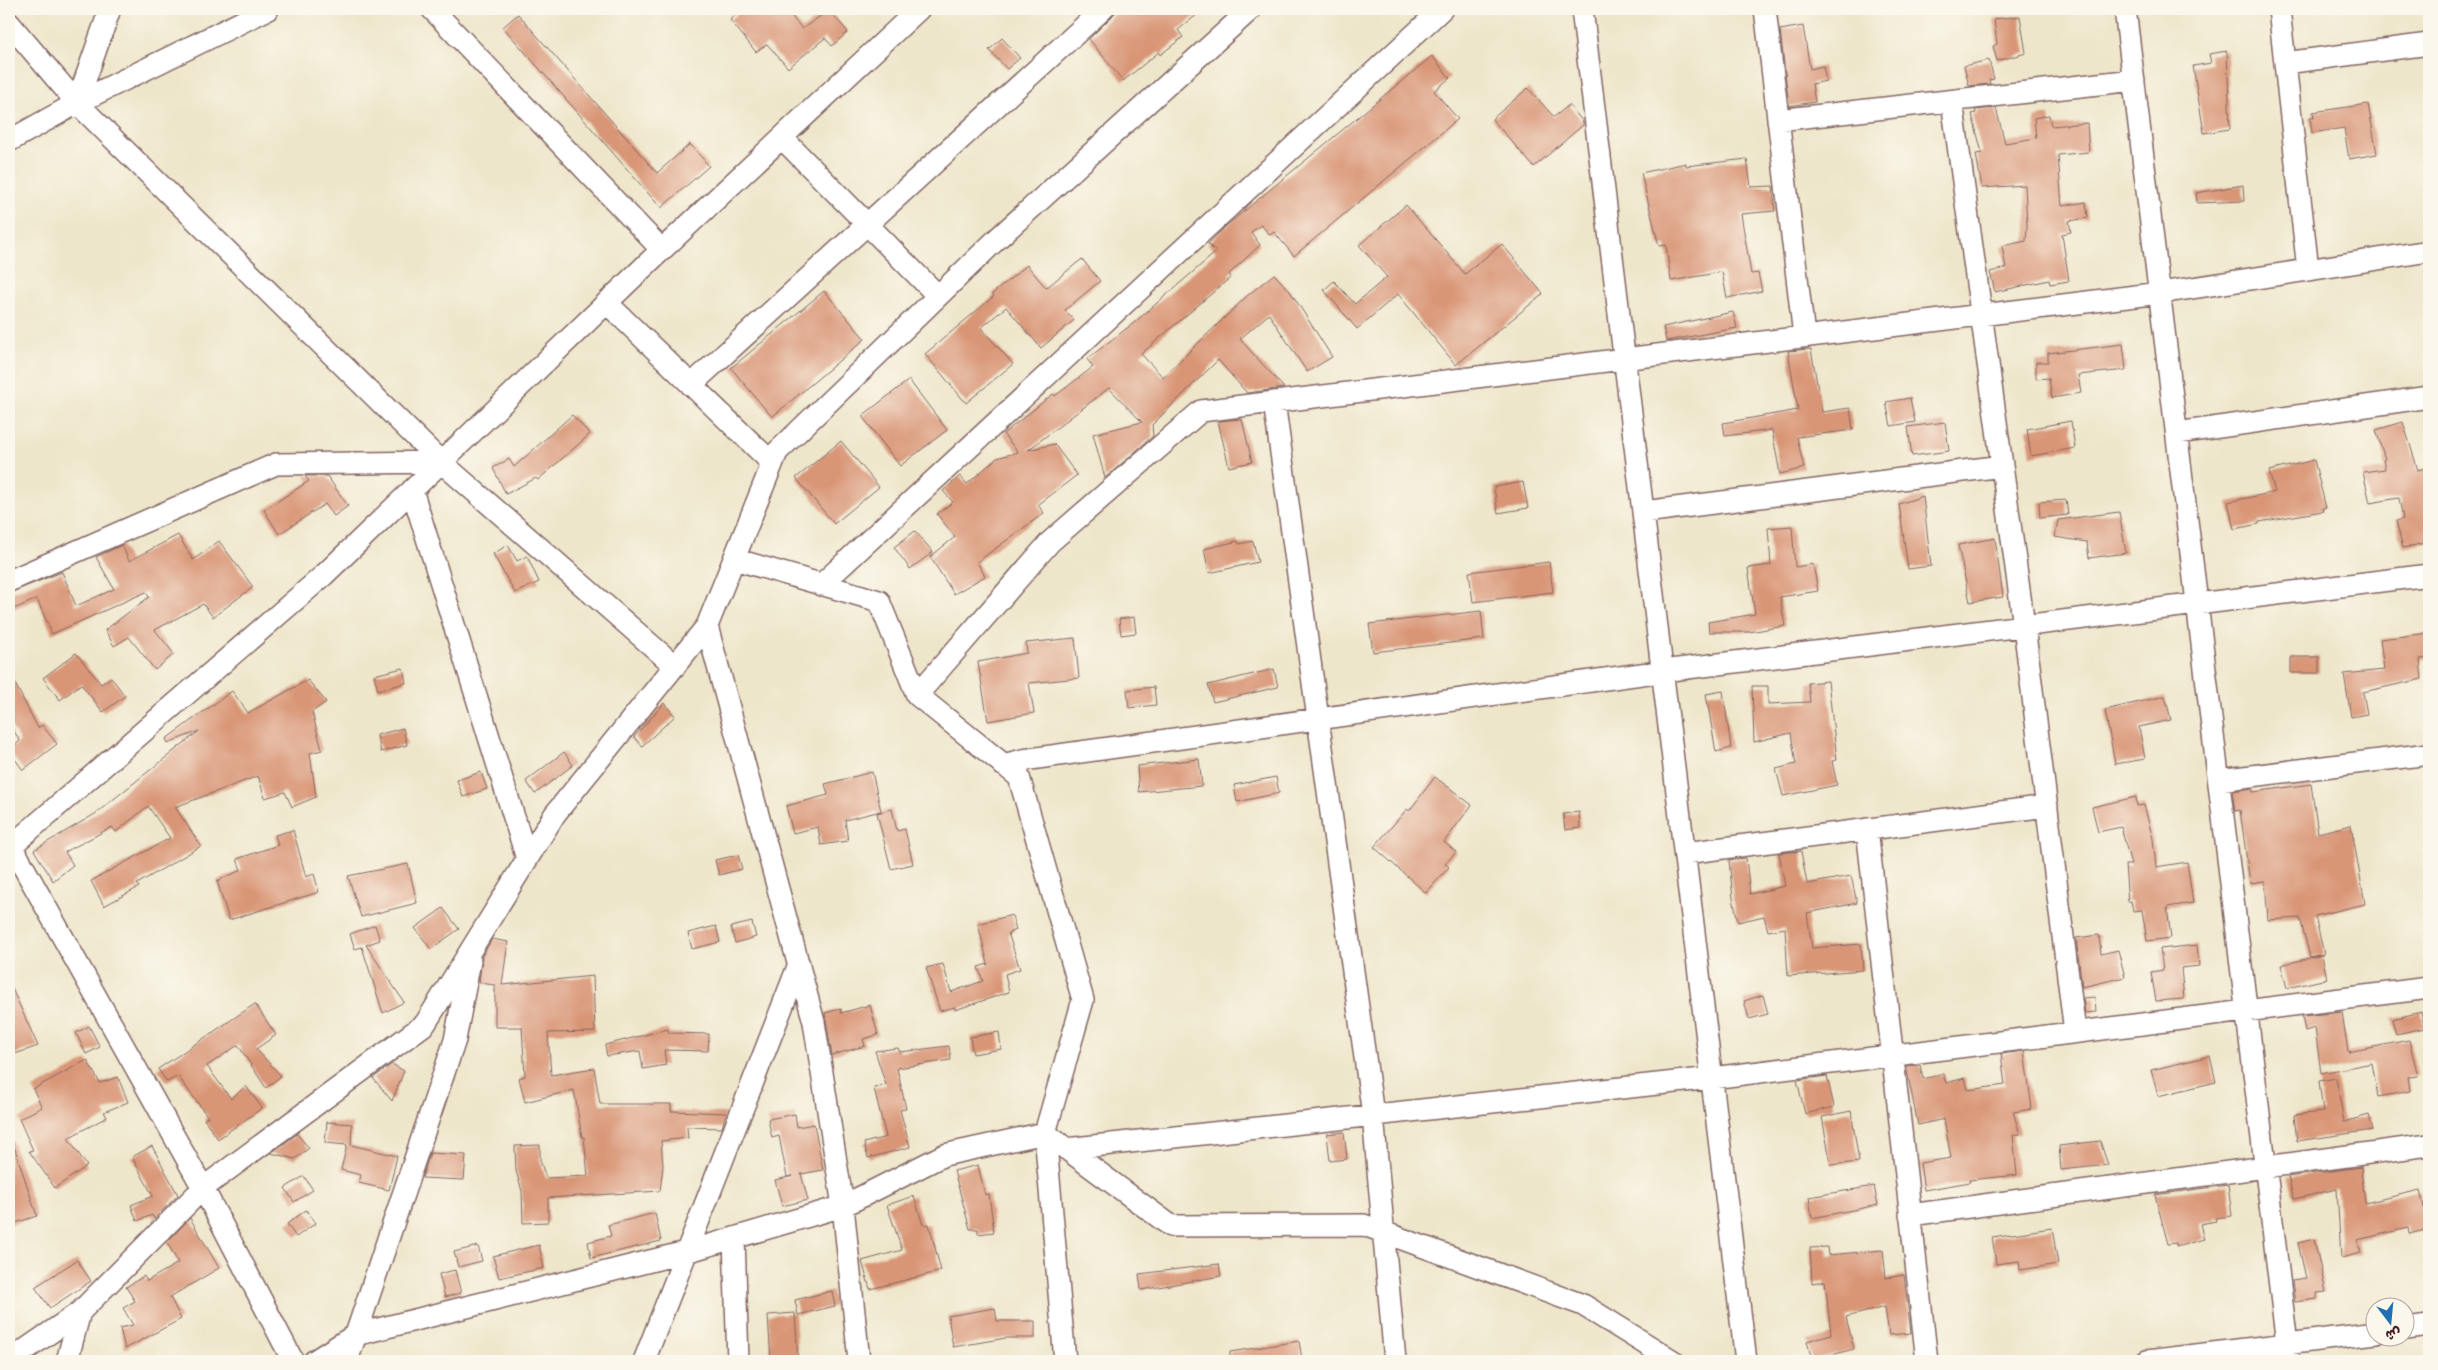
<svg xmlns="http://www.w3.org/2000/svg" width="2438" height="1370" viewBox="0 0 2438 1370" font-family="'Playpen Sans','Playpen Sans Arabic',sans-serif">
  <rect width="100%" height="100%" fill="#fbf7ec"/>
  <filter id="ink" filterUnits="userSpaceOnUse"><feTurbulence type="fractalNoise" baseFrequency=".02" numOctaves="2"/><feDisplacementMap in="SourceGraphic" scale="10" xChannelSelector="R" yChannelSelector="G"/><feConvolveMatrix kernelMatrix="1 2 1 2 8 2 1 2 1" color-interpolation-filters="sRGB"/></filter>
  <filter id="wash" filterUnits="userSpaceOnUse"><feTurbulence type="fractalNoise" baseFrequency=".0096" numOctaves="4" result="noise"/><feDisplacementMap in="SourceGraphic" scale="20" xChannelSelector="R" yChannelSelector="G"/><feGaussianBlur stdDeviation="1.12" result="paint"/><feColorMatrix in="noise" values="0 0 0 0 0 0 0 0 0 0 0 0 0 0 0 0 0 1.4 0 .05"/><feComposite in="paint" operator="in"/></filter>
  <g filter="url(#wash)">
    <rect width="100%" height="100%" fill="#eee6ca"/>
    <g id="blocks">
      <!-- building -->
      <path fill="#d99677" d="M743,9H786L802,29L829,10L848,32L832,46L825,38L788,68L767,44L756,52L730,20Z
        M1119,9H1204L1178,30L1183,37L1160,55L1159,52L1123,81L1089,39Z
        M518,14L657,173L690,144L709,166L661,208L503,27Z
        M2020,16L2026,53L1997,61L1993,46L1997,44L1994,19Z
        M1803,26L1810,69L1823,66L1826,81L1812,84L1815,102L1789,106L1780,30Z
        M1002,38L1020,58L1007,69L989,50Z
        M2227,51L2230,129L2204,133L2193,66L2211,63L2209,54Z
        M1432,56L1450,78L1434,91L1458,119L1294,256L1274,232L1270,235L1261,225L1251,232L1260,245L1229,274L1231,277L1141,354L1163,377L1248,295L1274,274L1290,291L1332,357L1307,372L1269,314L1240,339L1284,388L1247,393L1218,360L1152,425L1153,436L1105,478L1093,434L1142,422L1109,388L1028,450L1054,444L1077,475L1038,505L1044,513L977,562L985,576L954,594L930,557L955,537L937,514L953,502L943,491L960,476L967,484L997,458L1018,452L1003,434L1053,394L1055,396L1093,367L1087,359L1135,322L1216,252L1208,244L1226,226Z
        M1989,60L1994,79L1989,80L1990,84L1969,86L1964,66Z
        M1528,88L1554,117L1569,105L1583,122V125L1534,167L1492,119Z
        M2368,104L2377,154L2349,159L2344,128L2312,133L2310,117H2314L2313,112Z
        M1996,108L2005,143L2036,138L2034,118L2049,115L2051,126L2087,123L2089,152L2058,155L2062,206L2086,202L2088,218L2069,221L2071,232L2062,234L2069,281L2050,284L2049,280L1995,292L1990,272L2006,268L2002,246L2026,241L2027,226L2025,185L1982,188L1976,154L1982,153L1972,114L1976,113L1975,110Z
        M1747,159L1751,187L1773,186L1775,211L1741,214L1751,274L1758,273L1762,291L1727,298L1722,272L1671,281L1666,245L1659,246L1641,173L1686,163V166Z
        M2243,185L2244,201L2197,203L2196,193Z
        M1406,205L1465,274L1502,244L1543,294L1456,365L1398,294L1357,329L1324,290L1334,281L1355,304L1387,277L1359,245Z
        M1082,259L1100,281L1065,310L1074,320L1041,348L1006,307L981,328L1013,364L966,403L925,354L994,296L992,294L1027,265L1046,288Z
        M824,291L865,339L772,417L731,368Z
        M1733,312L1737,328L1666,341L1663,327Z
        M2123,344L2126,370L2078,375L2081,393L2052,398L2049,378L2036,379V362H2048V353Z
        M1811,349L1822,412L1850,408L1853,430L1797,437L1804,468L1780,474L1772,430L1725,436L1723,423L1798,410L1788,351Z
        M909,380L947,430L900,466L862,416Z
        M1910,398L1915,422L1891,426L1886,402Z
        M572,415L590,434L538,480L536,478L506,494L493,468L509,459L514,467Z
        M1242,419L1252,462L1229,467L1218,421Z
        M2071,421L2075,448L2031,456L2027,429Z
        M1945,422L1949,451L1912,456L1908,427Z
        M2403,422L2418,470L2429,467V542L2403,548L2396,521L2403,519L2399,498L2370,503L2363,472L2385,469L2383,460L2385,459L2376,430Z
        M841,441L879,487L834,524L796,478Z
        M2314,460L2326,508H2322L2323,511L2259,522V524L2234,529L2228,502L2275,492L2269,471Z
        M305,476H327L348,506L334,516L325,504L279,534L264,510L309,481Z
        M1523,482L1528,508L1498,513L1494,487Z
        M1923,496L1931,566L1908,569L1899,504Z
        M2066,500L2068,515L2040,518L2039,502Z
        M2119,512L2126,553L2089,558L2087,542L2055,537L2058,520Z
        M1792,526L1795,567L1813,564L1818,591L1780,597L1785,626L1749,632H1709L1708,622L1755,614L1748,568L1771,565L1768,528Z
        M915,531L933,552L910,569L894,547Z
        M178,535L193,560L219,541L253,587L213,617L203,604L155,630L174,654L155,670L129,637L114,646L105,630L149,597L146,592L52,634L37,599L9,611V593L62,572L76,606L114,589L96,557L122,545L129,561Z
        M1995,538L2003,597L1970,602L1958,545Z
        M1238,541L1239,544L1253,541L1258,562L1209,573L1204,549Z
        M508,545L517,561L527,556L539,582L515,593L493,554Z
        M1549,562L1553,592L1473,602L1469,572Z
        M1481,611L1484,639L1373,652L1369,624Z
        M1134,617L1136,633L1121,635L1119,619Z
        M2429,633V658L2420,659L2422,679L2363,692L2367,714L2351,717L2344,674L2384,670L2380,639Z
        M1075,638L1079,678L1029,683L1034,713L988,721L978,662L1027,653L1026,643Z
        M76,653L101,684L111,677L125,696L103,712L81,684L60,700L43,678Z
        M2291,657H2319V673H2291Z
        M403,668L406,683L378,690L374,675Z
        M1274,669L1278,687L1213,702L1208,685Z
        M9,672L38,728L42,725L57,744L23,770L9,751L20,741L9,723Z
        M308,680L326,702L312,712L322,750L310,753L316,797L292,807L285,792L265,798L258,776L175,807L201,846L137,884L139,887L104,906L91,881L170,838L148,806L116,832L112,827L65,852L73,865L53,881L34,850L95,814L199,731L168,743L166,739L232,691L248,713Z
        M1828,681L1837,760L1832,761L1837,785L1783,796L1776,769L1796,764L1791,733L1754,742L1752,686H1768V704L1810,702L1808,683Z
        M1154,687L1156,705L1129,708L1127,690Z
        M1723,691L1731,748L1716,752L1706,694Z
        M2165,696L2171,720L2139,727L2145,759L2115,764L2105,710Z
        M664,703L675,716L642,746L634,737Z
        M403,728L407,745L381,752L377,735Z
        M564,752L573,765L535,794L526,781Z
        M1199,759L1202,786L1139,792L1137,766Z
        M481,772L487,789L463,797L457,780Z
        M872,772L881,811L845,820L848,841L821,845L818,827L793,833L786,806L828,795L825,784Z
        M1276,777L1279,793L1237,802L1234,785Z
        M1435,777L1472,805L1444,842L1456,852L1445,864L1449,867L1426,893L1374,847L1407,809L1409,811Z
        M2311,784L2318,833L2351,825L2365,904L2315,916L2324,954L2310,957L2300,918L2268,920L2265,881L2250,883L2240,810L2235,811L2232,791L2252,788L2253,792Z
        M2136,797L2137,806L2144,805L2153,839L2156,867L2187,862L2193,903L2167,907L2171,938L2147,941L2142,910L2133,911L2131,901L2128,902L2125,865H2131L2121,827L2098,832L2092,807Z
        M892,809L897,831L905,829L913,864L891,869L877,813Z
        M1579,812L1580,828L1565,830L1563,814Z
        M293,830L306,877L314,874L319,892L229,920L217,881L241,870L237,859L278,845L275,835Z
        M1801,851L1807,884L1851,876L1857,903L1807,913L1812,948L1861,944L1863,970L1788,976L1785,928L1768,931L1764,916L1738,922L1733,898L1729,860L1746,858L1750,894L1785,886L1779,853Z
        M738,855L742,869L719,875L715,860Z
        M408,864L417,903L361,917L348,876Z
        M443,908L459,929L431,949L415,928Z
        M1012,915L1016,930L1008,933L1020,969L1005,974L1009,992L955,1010V1007L940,1011L926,968L943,964L951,992L983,981L978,967L988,964L978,924Z
        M752,922L756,937L735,943L731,927Z
        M375,925L380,940L366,945L404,1002L383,1013L362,947L355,949L350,934Z
        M716,926L720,942L692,949L688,933Z
        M2099,935L2101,954L2118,950L2125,977L2082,987L2076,938Z
        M492,939L508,942L502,985L593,976L595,1032L548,1033L551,1075L594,1068L600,1104H671V1111L726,1113L722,1128L687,1127L688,1138L661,1141L663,1166L660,1191L548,1198V1222L523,1223L522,1191L516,1171L515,1146L540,1145V1160L546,1178L588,1176L584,1137H582L574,1090L525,1102L519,1078L525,1076L522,1027H495V985L479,983L482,956Z
        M2197,945L2199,966L2181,968L2184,999L2156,1001L2151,972L2163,970L2160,949Z
        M2322,955L2327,979L2287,988L2281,965Z
        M9,982L38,1046L9,1056Z
        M1763,995L1768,1014L1749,1019L1744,1001Z
        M2095,997L2096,1012L2085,1013L2083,998Z
        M255,1004L276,1035L256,1049L281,1076L266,1088L238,1045L207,1066L231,1099L246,1086L262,1108L218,1139L204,1119L208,1117L178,1076L167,1082L158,1069Z
        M870,1005L878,1035L863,1039L865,1046L832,1055L825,1013L841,1009V1013Z
        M2342,1012L2348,1052L2409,1040L2418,1076L2408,1077L2410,1091L2378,1097L2372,1063L2321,1073L2315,1028L2305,1031L2302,1016Z
        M2421,1012L2425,1028L2396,1034L2392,1019Z
        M89,1026L100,1047L86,1054L76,1033Z
        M668,1029L669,1033L709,1034L708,1051L664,1050L666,1065L643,1069L640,1051L607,1056L605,1045Z
        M999,1032L1001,1049L973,1054L970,1037Z
        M949,1046L951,1060L897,1068L906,1109L900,1110L910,1147L868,1158L864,1143L886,1137L874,1088L886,1085L875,1051L898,1048L900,1052Z
        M2024,1051L2032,1109L2013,1112L2020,1134L2013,1135L2017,1175L1969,1180L1970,1182L1924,1190L1920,1163L1951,1158L1944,1119L1918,1125L1906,1066L1920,1065L1923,1079L1943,1074L1946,1083L1965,1078L1968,1090L2005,1085L2001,1054Z
        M2210,1056L2216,1082L2158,1096L2151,1070Z
        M87,1060L100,1083L118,1077L128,1102L104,1112L107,1117L68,1138L87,1166L55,1188L29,1151L33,1150L19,1119L42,1107L33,1089Z
        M392,1064L404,1071L392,1101L373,1078Z
        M1827,1076L1834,1107L1805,1114L1797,1080Z
        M2336,1078L2344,1122L2369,1115L2373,1130L2297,1141L2294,1115L2323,1112L2319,1081Z
        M1851,1111L1859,1162L1831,1165L1822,1117Z
        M795,1114L797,1127L814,1124L823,1170L801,1174L808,1200L782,1206L775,1180L793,1176L787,1177L779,1136L772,1138L768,1119Z
        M327,1122L352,1124L351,1145L397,1156L389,1190L359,1183L361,1175L341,1170L347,1145L325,1143Z
        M1344,1132L1347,1159L1330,1161L1327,1134Z
        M297,1134L309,1148L295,1159L271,1153Z
        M9,1140H12L37,1216L9,1225Z
        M2100,1141L2108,1165L2061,1170L2059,1146Z
        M152,1146L178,1195L154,1219L152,1215L137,1221L131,1205L153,1196L132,1157Z
        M430,1153L466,1155L464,1180L422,1178Z
        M978,1165L985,1195L989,1194L994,1232L978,1234V1229H970L954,1171Z
        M2361,1167L2365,1203L2420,1190L2429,1229L2409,1234L2408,1228L2357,1240L2361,1253L2341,1258L2337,1189L2294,1199L2288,1177Z
        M304,1176L313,1190L294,1202L285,1188Z
        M2228,1185L2232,1216L2215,1218L2216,1221L2200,1224L2204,1239L2176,1247V1243L2168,1244L2155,1195Z
        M1874,1186L1878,1205L1812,1218L1809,1197Z
        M914,1196L923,1225L929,1224L941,1271L870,1289L862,1261L902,1250L887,1205Z
        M306,1210L316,1223L296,1237L287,1224Z
        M655,1213L661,1241L591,1258L588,1242L611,1236L608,1225Z
        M190,1218L219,1268L170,1297L181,1319L125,1349L120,1328L133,1325L123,1308L135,1301L126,1287L144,1276L147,1281L178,1263L167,1242Z
        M2052,1228L2058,1264L2020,1270L2019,1261L1996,1264L1992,1237Z
        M2314,1239L2326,1292L2317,1293V1299L2295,1302L2292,1280L2306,1278L2298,1243Z
        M539,1245L544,1268L499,1278L493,1256Z
        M478,1246L482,1261L458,1267L454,1252Z
        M1827,1247L1828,1255L1883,1250L1886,1278L1904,1275L1911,1333L1889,1335L1885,1307L1846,1317L1854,1349L1812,1360L1807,1341L1831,1334L1825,1281L1812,1283L1810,1248Z
        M77,1260L91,1281L50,1308L35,1287Z
        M1219,1264L1221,1276L1141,1290L1139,1274Z
        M455,1270L461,1293L445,1297L439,1274Z
        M832,1291L835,1306L798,1315L795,1300Z
        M995,1308L997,1321H1035V1338H1006L953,1347L948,1316Z
        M795,1313L798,1361H771L768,1315Z
        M1299,1341L1302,1359L1230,1361V1352Z"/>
    </g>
  </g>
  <g filter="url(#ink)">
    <use href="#blocks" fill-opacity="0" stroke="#836563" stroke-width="1"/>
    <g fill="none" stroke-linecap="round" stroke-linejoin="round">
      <defs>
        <path id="minor" d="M432,9L662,250
          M1582,9L1746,1361
          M1765,9L1804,336
          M2125,9L2289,1361
          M2279,9L2308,270
          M9,23L77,103L441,462L276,464L9,581
          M2285,63L2429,44
          M1952,101L2024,626L2075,1032
          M77,103L110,9
          M1778,120L2134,80
          M782,138L938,296
          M9,141L77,103L268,9
          M607,303L772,463
          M691,385L1103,9
          M1274,402L1373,1115L1395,1361
          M2177,433L2429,397
          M441,462L675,666
          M412,490L527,859
          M1644,512L2002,466
          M734,559L879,601L917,695L1019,777L1083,1000L1045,1133L1065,1361
          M821,585L1442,9
          M707,626L814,1022L843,1206L859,1361
          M917,695L1050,542L1201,411L2160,293L2429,251
          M1003,765L1023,760L1663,671L2429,575
          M2219,780L2429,754
          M1867,829L1927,1361
          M9,841L203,1188L293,1361
          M9,848L324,575L650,261L919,9
          M1685,853L2047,806
          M1066,1149L1712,1078L2429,988
          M1910,1215L2429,1145
          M734,1238L738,1361
          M2406,1329L2429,1326
          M9,1361L80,1312L203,1188L425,1024L555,814L707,626L777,452L997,239L1251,9
          M67,1361L80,1312
          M314,1361L355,1335L686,1252L843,1206L944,1155L1045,1133L1171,1226L1364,1225L1583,1305L1673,1361
          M347,1361L455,1040L470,961
          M644,1361L799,964
          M2147,1361L2376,1333"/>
      </defs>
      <!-- minor casing -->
      <use href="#minor" stroke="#836563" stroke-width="24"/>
      <!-- minor -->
      <use href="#minor" stroke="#fff" stroke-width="21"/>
    </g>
  </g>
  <!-- margin -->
  <rect width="2438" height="1370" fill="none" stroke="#fbf7ec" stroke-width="30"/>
  <!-- north arrow -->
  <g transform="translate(2390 1322) rotate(164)"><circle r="24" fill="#fbf7ec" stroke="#b4a19f"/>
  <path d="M0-4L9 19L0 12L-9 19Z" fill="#1f6fb2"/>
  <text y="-8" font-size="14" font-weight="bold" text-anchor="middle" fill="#4a1f2b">ش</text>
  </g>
</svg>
